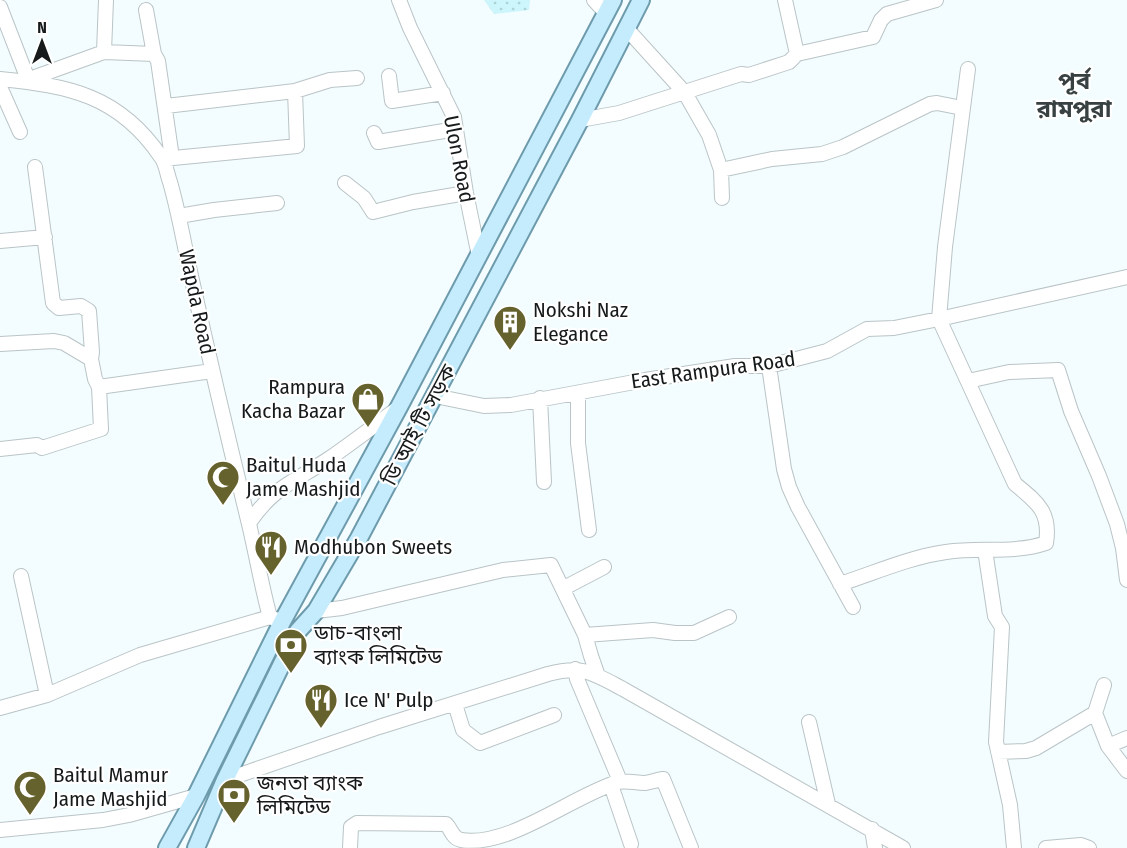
<svg xmlns="http://www.w3.org/2000/svg" width="1127" height="848" viewBox="0 0 1127 848" font-family="'Fira Sans Condensed','Noto Sans Bengali',sans-serif">
  <defs>
    <pattern id="park-dots" width="8" height="8" patternUnits="userSpaceOnUse" patternTransform="scale(1.5)"><rect width="8" height="8" fill="#ccf6fc"/><path d="M2 2h.1M6 6h.1" fill="none" stroke="#aed2d7" stroke-width="1.8" stroke-linecap="round"/></pattern>
  </defs>
  <rect width="100%" height="100%" fill="#f3fdff"/>
  <!-- park -->
  <path fill="url(#park-dots)" d="M484,0H530L529,10L494,14Z"/>
  <g fill="none" stroke-linecap="round" stroke-linejoin="round">
    <defs>
      <path id="minor" d="M399,0L410,28L454,117L466,193L479,256
        M594,0L606,13
        M785,0L797,54
        M0,7L29,82L35,77L104,52L154,54
        M146,10L154,54L158,61L171,151L163,159
        M626,28L685,93L709,135L721,170
        M104,52L106,0
        M389,76L392,101L443,93
        M0,79C69,86 119,95 161,157C166,163 167,174 170,182C179,213 184,244 191,276C209,357 228,438 248,520C256,552 261,585 270,617L282,622
        M0,87L20,132
        M166,106L295,91L330,80L357,78
        M580,120L619,113L741,74L749,75L789,62L797,54L873,37L881,20L887,14L936,0
        M374,133L378,142L456,129
        M163,159L297,146L295,91
        M35,167L53,303L59,308L81,306L89,311L92,352L91,359
        M345,183L364,198L373,212L413,202L466,193
        M722,198L721,170L772,159L822,154L843,147L930,104L937,103L962,108
        M179,216L214,210L277,203
        M0,241L45,237
        M0,344L54,341L64,343L91,359L95,379L99,387L212,371
        M769,366L784,469L789,487L798,507L853,607
        M968,381L1009,372L1058,370L1071,411L1099,476L1117,524L1123,548L1127,580
        M578,393V443L589,530
        M435,396L484,406L511,405L645,380L735,366H769L827,351L867,329L894,328L939,319L1127,277
        M540,398L544,482
        M0,449L37,445L42,448L101,429L99,387
        M249,523C274,486 296,481 330,458C353,442 375,425 397,409
        M985,550L995,616L1002,627L996,742L1010,805L1014,848
        M21,576L47,695
        M840,584C874,573 910,557 946,552C979,547 1014,554 1046,543C1051,512 1037,502 1015,484L939,319L945,247L968,69
        M564,588L604,567
        M316,611L342,608L503,570L551,565L585,635L591,656L598,676
        M585,635L653,630L675,633H694L729,617
        M575,669L577,679L620,781
        M455,704L463,730L480,743L554,715
        M0,708L47,695L140,655L270,617
        M1095,713L1108,746L1127,771
        M809,722L828,804
        M1108,746L1127,738
        M998,752L1026,751L1036,748L1095,713L1104,685
        M225,780L379,727L548,674C583,665 593,673 623,689L903,848
        M611,785L631,844
        M872,829L875,848
        M0,830L103,820L129,815L196,796
        M350,848L351,827L357,823L446,824C452,830 452,838 461,840C509,848 572,796 618,782C626,780 636,783 645,783C651,782 657,780 663,779L691,848
        M1046,848L1081,845L1089,848"/>
      <path id="major" d="M167,848L196,796L282,622L399,407L613,0
        M196,848L225,780L298,631L316,611L359,538L580,120L641,0"/>
    </defs>
    <!-- minor casing -->
    <use href="#minor" stroke="#bac4c6" stroke-width="16"/>
    <!-- major casing -->
    <use href="#major" stroke="#6e9bac" stroke-width="20"/>
    <!-- minor -->
    <use href="#minor" stroke="#fff" stroke-width="14"/>
    <!-- major -->
    <use href="#major" stroke="#c5ecfd" stroke-width="16"/>
  </g>
  <!-- icons -->
  <defs>
    <symbol id="building-pin" viewBox="-11 -11 22 30"><path d="M0 17L-7.5 6A9.5 9.5 0 1 1 7.5 6Z" fill="#65622e" stroke="#fff"/><path d="M-4-6H4V6H1V3H-1V6H-4ZM-2.5-4.3h1.7v1.8h-1.7ZM.8-4.3h1.7v1.8H.8ZM-2.5-1h1.7V.8h-1.7ZM.8-1h1.7V.8H.8Z" fill="#fff"/></symbol>
    <symbol id="shop-pin" viewBox="-11 -11 22 30"><path d="M0 17L-7.5 6A9.5 9.5 0 1 1 7.5 6Z" fill="#65622e" stroke="#fff"/><path d="M-5-2.5h2.3a2.7 3.5 0 0 1 5.4 0H5L5.5 6h-11ZM-1.5-2.5h3a1.5 2.3 0 0 0-3 0Z" fill="#fff"/></symbol>
    <symbol id="mosque-pin" viewBox="-11 -11 22 30"><path d="M0 17L-7.5 6A9.5 9.5 0 1 1 7.5 6Z" fill="#65622e" stroke="#fff"/><path d="M3.5-4.9A6 6 0 1 0 3.5 4.9A5 5 0 1 1 3.5-4.9Z" fill="#fff"/></symbol>
    <symbol id="restaurant-pin" viewBox="-11 -11 22 30"><path d="M0 17L-7.5 6A9.5 9.5 0 1 1 7.5 6Z" fill="#65622e" stroke="#fff"/><path d="M-5-6h1v4h1v-4h1v4h1v-4h1v5L-1.5 .5V6h-2V.5L-5-1ZM5-6V6H3V1.5H1.5Q1.5-4 5-6Z" fill="#fff"/></symbol>
    <symbol id="bank-pin" viewBox="-11 -11 22 30"><path d="M0 17L-7.5 6A9.5 9.5 0 1 1 7.5 6Z" fill="#65622e" stroke="#fff"/><path d="M-6-4H6V4H-6ZM0-2.3a2.3 2.3 0 1 0 0 4.6a2.3 2.3 0 1 0 0-4.6Z" fill="#fff"/></symbol>
  </defs>
  <g fill-rule="evenodd">
    <use href="#building-pin" x="491" y="303" width="38" height="52"/>
    <use href="#shop-pin" x="349" y="380" width="38" height="52"/>
    <use href="#mosque-pin" x="204" y="458" width="38" height="52"/>
    <use href="#restaurant-pin" x="252" y="528" width="38" height="52"/>
    <use href="#bank-pin" x="272" y="626" width="38" height="52"/>
    <use href="#restaurant-pin" x="302" y="681" width="38" height="52"/>
    <use href="#mosque-pin" x="11" y="768" width="38" height="52"/>
    <use href="#bank-pin" x="215" y="776" width="38" height="52"/>
  </g>
  <g text-anchor="middle" stroke-width="4.5" stroke-linejoin="round" paint-order="stroke">
    <!-- street labels -->
    <g font-size="21" fill="#161a1a" stroke="#fff">
      <text transform="translate(459 159) rotate(79)" y="7">Ulon Road</text>
      <text transform="translate(197 302) rotate(78)" y="7">Wapda Road</text>
      <text transform="translate(713 370) rotate(-8)" y="7">East Rampura Road</text>
      <text transform="translate(419 425) rotate(-62)" y="7">ডি আই টি সড়ক</text>
    </g>
    <!-- poi labels -->
    <g font-size="21" fill="#161a1a" stroke="#fff" text-anchor="start">
      <text x="533" y="317">Nokshi Naz<tspan x="533" dy="24">Elegance</tspan></text>
      <text x="345" y="394" text-anchor="end">Rampura<tspan x="345" dy="24">Kacha Bazar</tspan></text>
      <text x="246" y="472">Baitul Huda<tspan x="246" dy="24">Jame Mashjid</tspan></text>
      <text x="294" y="554">Modhubon Sweets</text>
      <text x="314" y="640">ডাচ-বাংলা<tspan x="314" dy="24">ব্যাংক লিমিটেড</tspan></text>
      <text x="344" y="707">Ice N' Pulp</text>
      <text x="53" y="782">Baitul Mamur<tspan x="53" dy="24">Jame Mashjid</tspan></text>
      <text x="257" y="790">জনতা ব্যাংক<tspan x="257" dy="24">লিমিটেড</tspan></text>
    </g>
    <!-- quarter labels -->
    <g font-size="24" font-weight="bold" fill="#384041" stroke="#fff">
      <text x="1074" y="89">পূর্ব<tspan x="1074" dy="28">রামপুরা</tspan></text>
    </g>
  </g>
  <!-- north arrow -->
  <g transform="translate(42 42)" stroke="#ffffff" stroke-width="4.5" paint-order="stroke">
  <path d="M0-4.5L10 22L0 15L-10 22Z" fill="#161a1a"/>
  <text y="-9" font-size="16" font-weight="bold" text-anchor="middle" fill="#161a1a">N</text>
  </g>
</svg>
